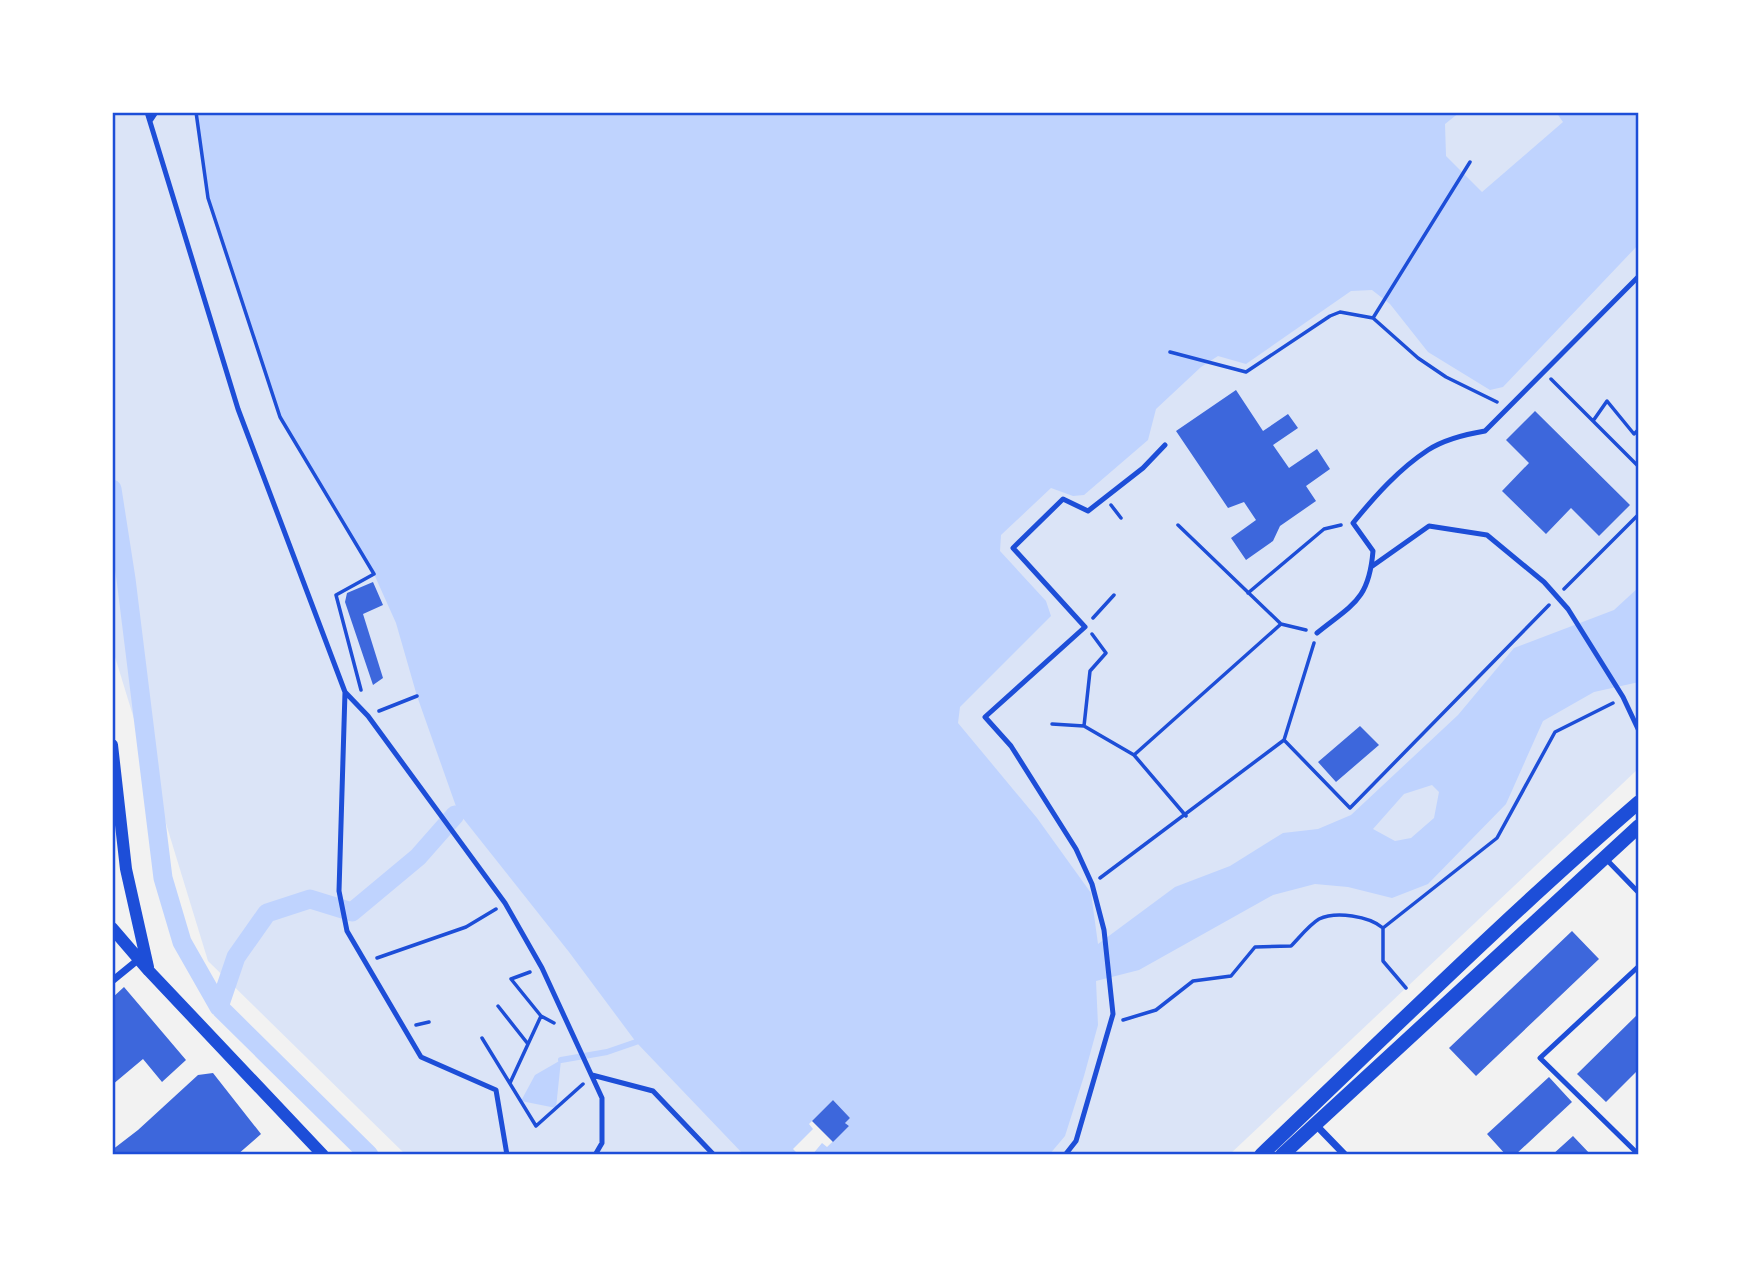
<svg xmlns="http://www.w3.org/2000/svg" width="1751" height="1267" viewBox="0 0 1751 1267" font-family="'Nunito Sans',sans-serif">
  <rect width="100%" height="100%" fill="#f2f2f2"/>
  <!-- green -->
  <path fill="#dbe4f7" d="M112,112H1639V768L1229,1155H406L208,961L112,647Z"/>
  <!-- water -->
  <path fill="#bfd3fe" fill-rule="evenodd" d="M196,112H1460L1445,124L1446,156L1482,192L1563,122L1556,112H1639V244L1503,387L1490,390L1428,352L1390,304L1372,290L1351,291L1246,364L1218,356L1201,367L1156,409L1148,440L1084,495L1073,496L1051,488L1001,535L1000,551L1046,601L1051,616L960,707L958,723L1037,818L1091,893L1098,944L1175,887L1230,866L1283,833L1318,829L1351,815L1458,715L1514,648L1614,610L1639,587V682L1594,692L1543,721L1506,804L1428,884L1392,898L1348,887L1315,884L1273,895L1139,970L1096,981L1098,1025L1084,1076L1065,1136L1049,1155H744L636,1042L569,952L458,812L417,696L396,623L374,574L280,417L208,198ZM1432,785L1439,792L1434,818L1411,838L1395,841L1373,829L1404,794Z
    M561,1060L556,1108L521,1101L535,1075Z"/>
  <!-- pier -->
  <path fill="#f2f2f2" d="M833,1100L850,1118L845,1123L849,1126L827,1147L822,1143L812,1155H799L793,1149L813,1129L809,1124Z"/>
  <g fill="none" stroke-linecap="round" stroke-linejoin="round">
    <!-- stream -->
    <path stroke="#bfd3fe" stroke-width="6" d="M561,1060L607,1052L636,1042"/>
    <!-- canal -->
    <path stroke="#bfd3fe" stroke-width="19" d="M112,489L126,579L163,878L182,942L219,1007L369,1155
      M219,1007L236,957L267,913L310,899L352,912L418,857L455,815"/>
  </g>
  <!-- building -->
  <path fill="#3d67dc" d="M1236,390L1263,431L1288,414L1298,428L1273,445L1289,468L1317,449L1330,469L1306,486L1316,501L1280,526L1273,541L1246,560L1231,538L1256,520L1244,502L1228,508L1176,431Z
    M1535,411L1630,505L1599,536L1571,508L1546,534L1502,491L1529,463L1506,440Z
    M373,582L383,605L363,614L383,678L373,685L345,602L347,593Z
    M1360,726L1379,745L1336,782L1318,762Z
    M1572,931L1599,959L1476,1076L1449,1048Z
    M124,987L186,1060L162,1082L143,1059L112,1085V998Z
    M1639,1013V1069L1606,1102L1577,1074Z
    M213,1073L261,1134L237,1155H112V1150L138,1130L198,1075Z
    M1549,1077L1572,1102L1515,1155H1506L1487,1134Z
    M833,1100L850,1118L845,1123L849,1126L833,1142L812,1121Z
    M1573,1136L1591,1155H1552Z"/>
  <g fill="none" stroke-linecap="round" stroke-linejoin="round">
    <!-- path -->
    <path stroke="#1d4ed8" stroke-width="3.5" d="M196,112L208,198L280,417L374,574L336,595L361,690
      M1373,318L1470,162
      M1170,352L1246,372L1330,316L1340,312L1373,318L1418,358L1446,377L1497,402
      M1551,379L1639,467
      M1593,421L1607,401L1634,434L1639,429
      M1111,505L1121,518
      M1178,525L1281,624L1306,630
      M1564,589L1639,514
      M1248,593L1324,529L1341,525
      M1093,618L1114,595
      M379,711L417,696
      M1052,724L1084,726L1134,755
      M1084,726L1090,671L1106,653L1092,634
      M1284,740L1350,808L1549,605
      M1186,816L1134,755L1281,624
      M1100,878L1284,740L1314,643
      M1383,928L1497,838L1555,732L1613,703
      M377,958L466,927L496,909
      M530,972L511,979L541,1016L554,1023
      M498,1006L528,1044
      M1123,1020L1156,1010L1193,981L1231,976L1255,947L1291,946C1299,938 1309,925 1319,919C1336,911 1369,916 1383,928V961L1406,988
      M416,1025L429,1022
      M482,1038L536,1126L583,1084
      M510,1083L541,1016"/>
    <!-- service -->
    <path stroke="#1d4ed8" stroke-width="5" d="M147,112L238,409L345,692L368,716L505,903L542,968L602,1098V1143L595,1155
      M150,121L156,112
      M1371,567L1429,526L1487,535L1544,582L1568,609L1623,697L1639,731
      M1317,633C1353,604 1369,600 1373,551L1353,523C1375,496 1399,469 1428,450C1445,439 1467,434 1485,431L1639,276
      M345,692L339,891L347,931L421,1057L496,1090L507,1155
      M1606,859L1639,893
      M1639,966L1540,1058L1639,1155
      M592,1075L653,1091L714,1155
      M1065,1155L1076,1141L1113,1014L1104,930L1092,884L1076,849L1011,746L985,717L1085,627L1013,548L1063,499L1088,511L1143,468L1165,445"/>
    <!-- minor -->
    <path stroke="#1d4ed8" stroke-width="7" d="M112,981L139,959
      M1314,1123L1345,1155"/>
    <!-- tertiary -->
    <path stroke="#1d4ed8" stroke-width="12" d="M112,745L126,869L148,967
      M112,928L149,971L323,1155"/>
    <!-- secondary -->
    <path stroke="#1d4ed8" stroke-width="14" d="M1261,1155C1386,1036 1508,915 1639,802
      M1282,1155L1639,826"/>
  </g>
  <!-- border -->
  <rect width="1751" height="1267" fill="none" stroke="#ffffff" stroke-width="228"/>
  <rect x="114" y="114" width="1523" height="1039" fill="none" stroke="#1d4ed8" stroke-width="2.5"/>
</svg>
